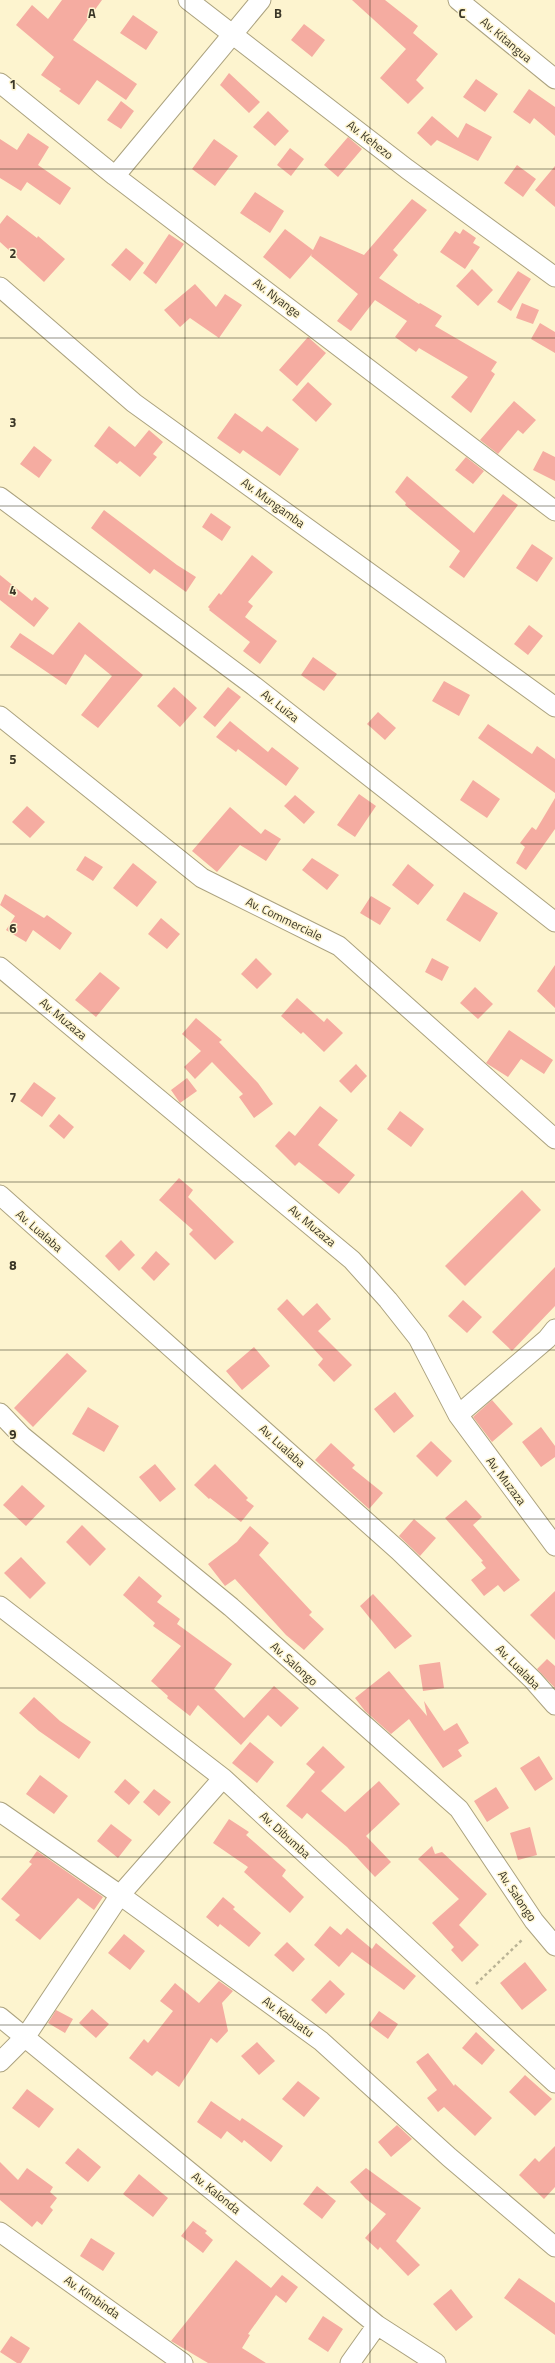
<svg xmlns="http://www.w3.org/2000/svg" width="555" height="2363" viewBox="0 0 555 2363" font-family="'Titillium Web',sans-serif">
  <rect width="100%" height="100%" fill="#fdf4cf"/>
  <!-- building -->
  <path fill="#f5aca1" d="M62,0H102L73,40L137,84L126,100L97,80L79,105L59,91L61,89L41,75L54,57L16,25L32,5L48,19Z
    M352,0H385L418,26L413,33L438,54L416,80L424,88L408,104L380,78L406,49Z
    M133,15L158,32L146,50L120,33Z
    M304,24L325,40L312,57L291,40Z
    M229,73L260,102L249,113L220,85Z
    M476,79L498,94L485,112L463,97Z
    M529,89L555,107V136L534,118L530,124L513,112Z
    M121,101L134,111L121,129L107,120Z
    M268,111L289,131L275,146L253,127Z
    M432,116L458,138L466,123L492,137L478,161L437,140L431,146L417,133Z
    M28,133L49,147L38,165L71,188L60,205L27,182L21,191L0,178V139L17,150Z
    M348,137L362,149L338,177L324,165Z
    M214,139L238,156L215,186L192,169Z
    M290,148L304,159L291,176L277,165Z
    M517,165L536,179L523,197L504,183Z
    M555,166V207L535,190Z
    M255,192L284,211L270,233L240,213Z
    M412,199L427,210L393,250L398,255L379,278L419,304L420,303L442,316L435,326L497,362L491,371L495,374L471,413L451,397L468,377L419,348L416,352L395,337L407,321L375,300L351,331L337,321L358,294L311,256L312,254L290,279L263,257L285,229L313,250L320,236L364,255Z
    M7,215L37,238L38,236L65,259L44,282L0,242V224Z
    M463,229L476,238L473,243L480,247L465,269L440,252L455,231L460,234Z
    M169,234L184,244L156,284L143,273Z
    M126,248L144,263L130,281L111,265Z
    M472,269L493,290L478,306L456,286Z
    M518,271L531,279L511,311L497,302Z
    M195,284L216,307L225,294L242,305L219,338L190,318L180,327L164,310Z
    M522,303L539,310L533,324L516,318Z
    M540,323L555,332V353L531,339Z
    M308,337L326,353L297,386L279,370Z
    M308,382L332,404L316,422L292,400Z
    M514,401L536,420L523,434L518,430L498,454L480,440Z
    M235,413L262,432L267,426L299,449L280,476L243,450L240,454L217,438Z
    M109,426L135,447L149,430L163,442L153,454L157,457L140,477L120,461L117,464L94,446Z
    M34,446L52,460L39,478L20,464Z
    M543,451L555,457V481L533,470Z
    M466,457L484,471L473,484L455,470Z
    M407,476L474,533L503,494L518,505L464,578L449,567L460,551L405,505L406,503L395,492Z
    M104,510L177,565L196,577L186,592L154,569L150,574L91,528Z
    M211,513L231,527L222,541L202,527Z
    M532,544L553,558L537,582L516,568Z
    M252,555L273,572L248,602L253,606L245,617L277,641L260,664L243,651L250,642L209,610L210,609L208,607L219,593L221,595Z
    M0,575L32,601L35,597L49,608L34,627L0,600Z
    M79,622L143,675L98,728L81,715L112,676L85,654L66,685L10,647L20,633L53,655Z
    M529,625L543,636L528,655L514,644Z
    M313,657L337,674L324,691L301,675Z
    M444,681L470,695L459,716L432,701Z
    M174,687L197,708L180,727L157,706Z
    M228,687L241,697L215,727L203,717Z
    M378,712L396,728L385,740L367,724Z
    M230,721L268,752L272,747L299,768L286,786L238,749L236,752L216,737Z
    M488,724L532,754L537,746L555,759V793L478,738Z
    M473,780L500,799L487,818L460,800Z
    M359,794L376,806L355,837L337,825Z
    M295,795L315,812L304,824L284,806Z
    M555,798V829L526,870L516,863L525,847L520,843L532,827L536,830Z
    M27,806L45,822L30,838L12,822Z
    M230,807L261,834L265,829L281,839L266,861L240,845L217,872L192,851Z
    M85,856L103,867L93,881L76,870Z
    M312,858L339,875L327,890L302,870Z
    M133,863L157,882L137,907L113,888Z
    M408,864L434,885L418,905L392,885Z
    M464,892L498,913L480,942L446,920Z
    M5,894L44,918L47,915L72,933L60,950L33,930L26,942L6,930L15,916L0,905Z
    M371,896L391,908L380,925L360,913Z
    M161,918L180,934L167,949L148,934Z
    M256,958L272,974L257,989L241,974Z
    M432,958L449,967L442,981L425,972Z
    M555,965V1008L537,991Z
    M100,972L120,988L96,1017L75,1000Z
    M475,987L493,1004L478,1019L460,1003Z
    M297,998L324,1022L327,1018L343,1033L324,1052L303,1032L301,1034L281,1016Z
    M196,1018L222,1040L219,1042L258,1083L273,1104L254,1118L239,1097L243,1094L212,1062L195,1079L184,1067L201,1051L182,1034Z
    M509,1030L553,1060L544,1074L521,1059L508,1077L486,1063Z
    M356,1064L367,1076L351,1093L339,1081Z
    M187,1078L197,1091L180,1103L171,1090Z
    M34,1082L56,1098L42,1117L20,1101Z
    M320,1106L338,1120L318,1145L355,1175L339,1194L299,1162L295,1166L275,1146L289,1131L295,1136Z
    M400,1111L424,1129L411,1147L387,1129Z
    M59,1114L74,1127L64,1139L49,1126Z
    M179,1178L193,1190L188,1197L234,1242L215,1260L189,1234L193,1230L159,1200Z
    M522,1190L541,1210L465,1286L445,1266Z
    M121,1240L135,1255L119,1271L105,1256Z
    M156,1251L170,1264L154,1281L141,1268Z
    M555,1267V1306L512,1351L492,1332Z
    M287,1299L303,1316L317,1303L331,1319L318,1331L352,1365L334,1382L318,1365L323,1359L277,1309Z
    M463,1300L482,1317L467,1333L448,1316Z
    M254,1347L270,1366L242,1390L226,1371Z
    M67,1353L87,1371L33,1427L14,1408Z
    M395,1392L414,1416L394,1433L374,1409Z
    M492,1400L513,1424L492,1442L473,1417Z
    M88,1407L119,1426L104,1452L72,1434Z
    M541,1427L555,1446V1457L541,1467L522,1442Z
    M431,1441L452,1461L437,1477L416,1456Z
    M331,1443L355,1465L352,1468L383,1493L369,1509L315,1460Z
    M155,1464L176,1489L160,1502L139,1477Z
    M215,1464L248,1498L246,1500L254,1506L241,1522L210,1498L209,1499L194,1485Z
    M22,1485L45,1506L26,1526L3,1505Z
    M466,1500L482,1517L473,1525L520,1580L504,1592L498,1585L484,1596L471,1580L486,1568L481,1562L483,1561L445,1518Z
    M414,1519L436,1538L420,1556L399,1536Z
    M82,1525L106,1549L90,1566L66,1542Z
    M250,1526L269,1543L259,1555L312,1612L309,1615L324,1629L304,1650L286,1635L235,1579L225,1586L208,1564L237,1542Z
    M21,1557L46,1583L30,1599L4,1573Z
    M139,1576L162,1596L157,1602L180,1619L177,1624L232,1664L214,1689L244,1718L274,1686L299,1708L281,1727L268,1715L241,1745L198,1705L190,1716L167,1698L168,1696L151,1681L181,1646L153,1626L155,1623L123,1595Z
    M555,1591V1640L530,1615Z
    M373,1594L412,1636L395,1649L360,1606Z
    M547,1659L555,1666V1688L537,1669Z
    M440,1662L444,1688L423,1691L419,1665Z
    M389,1671L427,1716L424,1701L444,1731L457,1723L469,1743L458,1750L462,1756L443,1768L409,1719L391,1734L365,1711L355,1698Z
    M34,1697L60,1721L91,1742L79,1759L39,1731L19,1713Z
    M250,1742L274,1762L257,1783L232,1763Z
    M323,1746L345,1767L321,1791L345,1812L379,1781L400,1804L366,1836L391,1862L375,1877L347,1847L307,1813L302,1819L286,1806L315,1772L306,1764Z
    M539,1756L553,1779L535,1791L520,1768Z
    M40,1775L68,1796L54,1814L26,1794Z
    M125,1779L140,1792L129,1805L114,1792Z
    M496,1787L509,1808L487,1822L474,1801Z
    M154,1789L171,1802L159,1816L143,1802Z
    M229,1819L249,1832L246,1835L286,1870L282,1876L304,1897L290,1913L244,1872L248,1867L213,1843Z
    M111,1824L132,1840L118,1858L97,1841Z
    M530,1827L537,1855L518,1860L510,1833Z
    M432,1846L435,1854L442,1852L487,1894L459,1925L479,1945L462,1962L451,1950L454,1947L432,1923L459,1899L418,1859Z
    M37,1851L103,1897L94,1910L78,1898L40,1940L15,1920L20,1915L1,1899L32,1864L29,1862Z
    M223,1897L235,1907L233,1909L261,1933L249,1947L220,1924L218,1927L206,1917Z
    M330,1926L341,1935L347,1928L372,1949L376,1943L416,1976L404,1990L352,1952L339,1967L314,1945Z
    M124,1934L145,1951L130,1970L108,1953Z
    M287,1942L305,1959L293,1972L274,1955Z
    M525,1962L547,1990L522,2010L500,1983Z
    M330,1980L345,1994L326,2014L311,2000Z
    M219,1981L233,1991L222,2003L228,2031L217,2043L211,2038L179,2087L157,2071L152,2076L129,2058L144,2039L148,2043L173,2011L160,2001L175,1983L199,2003Z
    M92,2009L109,2024L96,2038L79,2023Z
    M56,2010L73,2019L65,2033L48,2023Z
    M379,2011L398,2024L388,2039L369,2025Z
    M476,2032L495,2050L482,2065L462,2048Z
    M257,2042L275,2061L259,2075L241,2056Z
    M428,2053L454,2086L455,2084L492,2118L475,2136L444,2107L438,2112L427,2098L437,2090L416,2062Z
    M525,2075L552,2099L535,2116L509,2092Z
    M298,2081L320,2098L304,2117L282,2099Z
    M27,2089L54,2109L39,2128L12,2108Z
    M211,2101L240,2121L242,2118L283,2146L271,2162L244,2140L242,2143L227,2131L221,2139L197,2122Z
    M397,2125L412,2139L391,2157L378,2142Z
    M555,2146V2187L544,2199L519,2175L535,2158L539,2162Z
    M78,2148L101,2167L88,2182L65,2163Z
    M0,2162L18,2180L27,2168L53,2187L50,2192L57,2198L50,2207L53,2210L42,2225L37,2221L32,2227L0,2200Z
    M366,2168L421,2208L396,2241L420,2265L408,2276L380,2247L378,2250L365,2238L386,2214L366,2199L350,2182Z
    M139,2174L168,2198L153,2217L123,2194Z
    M317,2186L336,2201L322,2219L303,2204Z
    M193,2221L207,2231L205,2233L213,2240L203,2253L181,2236Z
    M91,2238L115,2253L103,2271L80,2256Z
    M236,2260L271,2288L282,2275L298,2287L286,2303L276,2295L248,2334L250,2335L242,2348L266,2363H208L171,2341Z
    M519,2278L555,2303V2335L504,2298Z
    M451,2289L473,2317L456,2331L433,2304Z
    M323,2316L343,2329L328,2352L308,2339Z
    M11,2336L30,2348L21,2363H17L0,2352Z"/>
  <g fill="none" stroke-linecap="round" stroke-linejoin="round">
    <defs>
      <path id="minor" d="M188,0L407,169L555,277
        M458,0L555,79
        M0,83L115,176L555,511
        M115,176L261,0
        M0,287L134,403L555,707
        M0,497L254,686L555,922
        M0,716L202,878L339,946L555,1139
        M0,967L352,1260L388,1300L418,1338L458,1415L555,1546
        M0,1195L399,1551L533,1680L555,1705
        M0,1413L22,1436L231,1607L459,1809L534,1921L555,1946
        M458,1415L547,1339L555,1329
        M0,1606L223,1778L555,2083
        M0,1812L120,1895L321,2041L449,2157L555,2247
        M0,2017L377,2325L436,2363
        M0,2062L26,2036L120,1895L223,1778
        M0,2232L183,2363
        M350,2363L377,2325"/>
    </defs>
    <!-- minor casing -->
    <use href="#minor" stroke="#aba27f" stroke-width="21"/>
    <!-- path -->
    <path stroke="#bab395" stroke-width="2.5" stroke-dasharray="3 3" stroke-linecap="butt" d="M476,1984L523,1939"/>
    <!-- minor -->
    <use href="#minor" stroke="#fff" stroke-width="19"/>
  </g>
  <!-- grid -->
  <path fill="none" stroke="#3a3627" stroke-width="1" stroke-opacity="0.55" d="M185,0V2363M370,0V2363M0,169H555M0,338H555M0,506H555M0,675H555M0,844H555M0,1013H555M0,1182H555M0,1350H555M0,1519H555M0,1688H555M0,1857H555M0,2025H555M0,2194H555"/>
  <g text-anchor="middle" stroke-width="3" stroke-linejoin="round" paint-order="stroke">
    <!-- street labels -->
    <g font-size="12" fill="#3a3627" stroke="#fdf4cf">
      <text transform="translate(506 40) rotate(40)" y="4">Av. Kitangua</text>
      <text transform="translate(370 140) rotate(38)" y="4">Av. Kehezo</text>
      <text transform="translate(277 298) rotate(37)" y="4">Av. Nyange</text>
      <text transform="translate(273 503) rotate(36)" y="4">Av. Mungamba</text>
      <text transform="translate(280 706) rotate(38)" y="4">Av. Luiza</text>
      <text transform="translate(284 919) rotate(26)" y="4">Av. Commerciale</text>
      <text transform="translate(63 1019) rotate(40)" y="4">Av. Muzaza</text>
      <text transform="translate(312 1226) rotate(40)" y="4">Av. Muzaza</text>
      <text transform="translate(39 1231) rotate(41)" y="4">Av. Lualaba</text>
      <text transform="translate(282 1446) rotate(42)" y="4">Av. Lualaba</text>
      <text transform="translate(506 1481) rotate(53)" y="4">Av. Muzaza</text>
      <text transform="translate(294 1664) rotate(42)" y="4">Av. Salongo</text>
      <text transform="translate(518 1667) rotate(45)" y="4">Av. Lualaba</text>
      <text transform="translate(285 1835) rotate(42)" y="4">Av. Dibumba</text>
      <text transform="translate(517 1896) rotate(56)" y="4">Av. Salongo</text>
      <text transform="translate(288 2017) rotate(36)" y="4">Av. Kabuatu</text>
      <text transform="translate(216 2193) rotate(39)" y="4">Av. Kalonda</text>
      <text transform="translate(92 2297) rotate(35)" y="4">Av. Kimbinda</text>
    </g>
  </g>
  <g font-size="13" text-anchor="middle" font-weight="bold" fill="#3a3627" stroke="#fdf4cf" stroke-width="3" stroke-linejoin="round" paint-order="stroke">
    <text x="92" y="18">A</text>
    <text x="278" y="18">B</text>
    <text x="462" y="18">C</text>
    <text x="13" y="89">1</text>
    <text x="13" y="258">2</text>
    <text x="13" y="427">3</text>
    <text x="13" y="595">4</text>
    <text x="13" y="764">5</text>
    <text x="13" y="933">6</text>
    <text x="13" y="1102">7</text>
    <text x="13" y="1270">8</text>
    <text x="13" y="1439">9</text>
  </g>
</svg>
